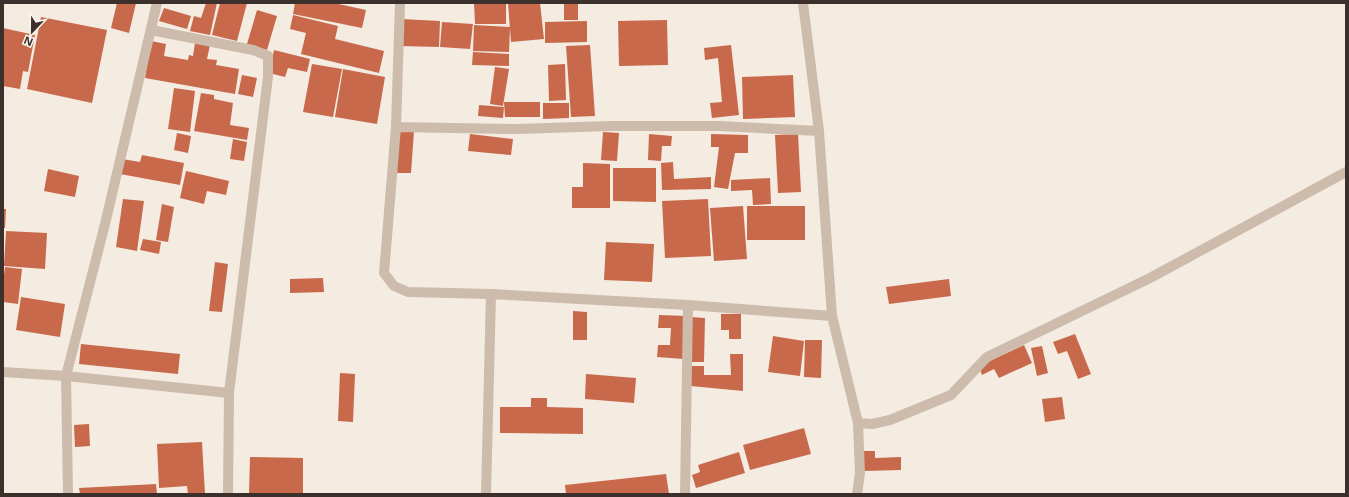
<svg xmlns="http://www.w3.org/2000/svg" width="1349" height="497" viewBox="0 0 1349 497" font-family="'Noto Sans',sans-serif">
  <rect width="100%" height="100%" fill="#f4ebe1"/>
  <!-- building -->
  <path fill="#c8694b" d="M117,3H136L129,33L111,28Z
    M206,3H217L210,35L190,31L194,16L201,18Z
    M220,3H247L237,41L212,35Z
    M295,3H334L366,10L362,28L293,14Z
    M474,3H506V24H475Z
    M508,3H540L544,39L511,42Z
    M564,3H578V20H564Z
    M164,8L191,16L187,29L159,21Z
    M257,10L277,16L267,50L247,44Z
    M293,15L338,26L335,39L384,51L379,73L301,54L306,33L290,29Z
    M41,17L107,30L92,103L27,89Z
    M401,19L440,21L439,47L400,46Z
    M667,20L668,65L619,66L618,21Z
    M587,21V42L545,43V22Z
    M442,22L473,24L470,49L440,47Z
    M474,25L510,27L509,52L473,51Z
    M3,28L35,35L28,72L23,71L20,89L3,86Z
    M151,41L166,44L164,56L188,60L189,55L193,56L195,43L210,45L207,59L217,60L216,65L239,69L235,94L145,78Z
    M590,45L595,116L571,117L566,46Z
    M731,45L739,115L712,118L710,103L722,102L718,58L705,60L704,48Z
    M274,50L310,59L307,72L288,68L285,77L269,73Z
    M473,52L509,54V66L472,65Z
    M312,64L342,69L333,117L303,112Z
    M565,64L566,100L549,101L548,65Z
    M495,67L509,69L503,106L490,104Z
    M343,69L385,77L377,124L335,117Z
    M242,75L257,78L253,97L238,94Z
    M793,75L795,117L743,119L742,77Z
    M174,88L195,91L190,132L168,129Z
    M201,93L214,95V99L233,103L230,125L249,128L247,140L194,131Z
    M504,102H540V117H505Z
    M543,103H569V118L543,119Z
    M479,105L504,107L503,118L478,116Z
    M398,130L414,131L411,173H396Z
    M603,132L619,133L617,161L601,160Z
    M177,133L191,136L188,153L174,150Z
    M470,134L513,139L511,155L468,151Z
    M649,134L672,136L671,146H662L661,161L648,160Z
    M711,134L748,135V153H735L728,189L714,187L719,147H711Z
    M798,134L801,192L778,193L775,135Z
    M233,139L247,142L244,161L230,159Z
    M142,155L184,163L180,185L120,174L122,159L140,162Z
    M673,162L674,179L711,177V189L662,190L661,163Z
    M583,163L610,164V208H572V187H583Z
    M613,168H656V202L613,201Z
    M48,169L79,176L75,197L44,191Z
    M186,171L229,181L226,195L207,191L204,204L180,198Z
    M770,178L771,204L753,205L752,190L731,191V180Z
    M123,199L144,201L137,251L116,247Z
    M708,199L711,256L665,258L662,201Z
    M162,204L174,207L168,242L156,240Z
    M743,206L747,259L714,261L710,208Z
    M747,206H805V240H747Z
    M3,209H6L5,228H3Z
    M6,231L47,233L45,269L4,266Z
    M143,239L161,242L159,254L140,250Z
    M606,242L654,244L652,282L604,280Z
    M215,262L228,264L222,312L209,311Z
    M5,267L22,269L18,304L3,302V283Z
    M323,278L324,292L290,293V279Z
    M949,279L951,296L889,304L886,287Z
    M21,297L65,304L60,337L16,330Z
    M573,311L587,312V340H573Z
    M721,314H741V339H729V330H721Z
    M659,315L687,316L684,359L657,357L658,345H670L671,328H658Z
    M691,317L705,318L704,362H689Z
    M1075,334L1091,374L1078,379L1067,351L1058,354L1053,342Z
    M773,336L804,341L800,376L768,372Z
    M805,340H822L821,378L804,377Z
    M81,344L180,354L178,374L79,364Z
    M1024,345L1032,363L999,378L994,369L982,375L979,366Z
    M1042,346L1048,373L1037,376L1031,348Z
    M730,354H743V391L691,386L690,366H704V375H731Z
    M340,373L355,374L353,422L338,421Z
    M586,374L636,378L634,403L585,399Z
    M1062,397L1065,419L1045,422L1042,399Z
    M531,398H547V407L583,408V434L500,433V407H531Z
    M89,424L90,446L75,447L74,425Z
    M804,428L811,454L750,470L743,445Z
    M202,442L205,494H188L187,486L159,488L157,444Z
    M862,451H875V458L901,457V470L863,471Z
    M739,452L745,473L696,488L692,475L700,472L698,465Z
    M250,457L303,458V494H249Z
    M666,474L669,494H566L565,485Z
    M156,484L157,494H80L79,488Z"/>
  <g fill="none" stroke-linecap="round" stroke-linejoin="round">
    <!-- street -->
    <path stroke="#cdbbac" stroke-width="10" d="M400,3L396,127L384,273L394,286L408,292L491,294L688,305L832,316
      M803,3L819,131L832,316L858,423L860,473L857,494
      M151,30L253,50L268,56V77L229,393L228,494
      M396,127L517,129L610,126H719L819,131
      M3,372L66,376L229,393
      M858,423L872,424L890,420L951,395L987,357L1150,278L1346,172
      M68,494L66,376L105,224L157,3
      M486,494L491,294
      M685,494L688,305"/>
  </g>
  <!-- border -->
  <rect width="1349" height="497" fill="none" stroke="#3b302b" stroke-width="8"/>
  <!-- north arrow -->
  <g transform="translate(32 32) rotate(202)" stroke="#fbf5ee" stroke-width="3" paint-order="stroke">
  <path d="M0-3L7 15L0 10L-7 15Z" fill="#3b302b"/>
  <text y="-6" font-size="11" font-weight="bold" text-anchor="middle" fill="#3b302b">N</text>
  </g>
</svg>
